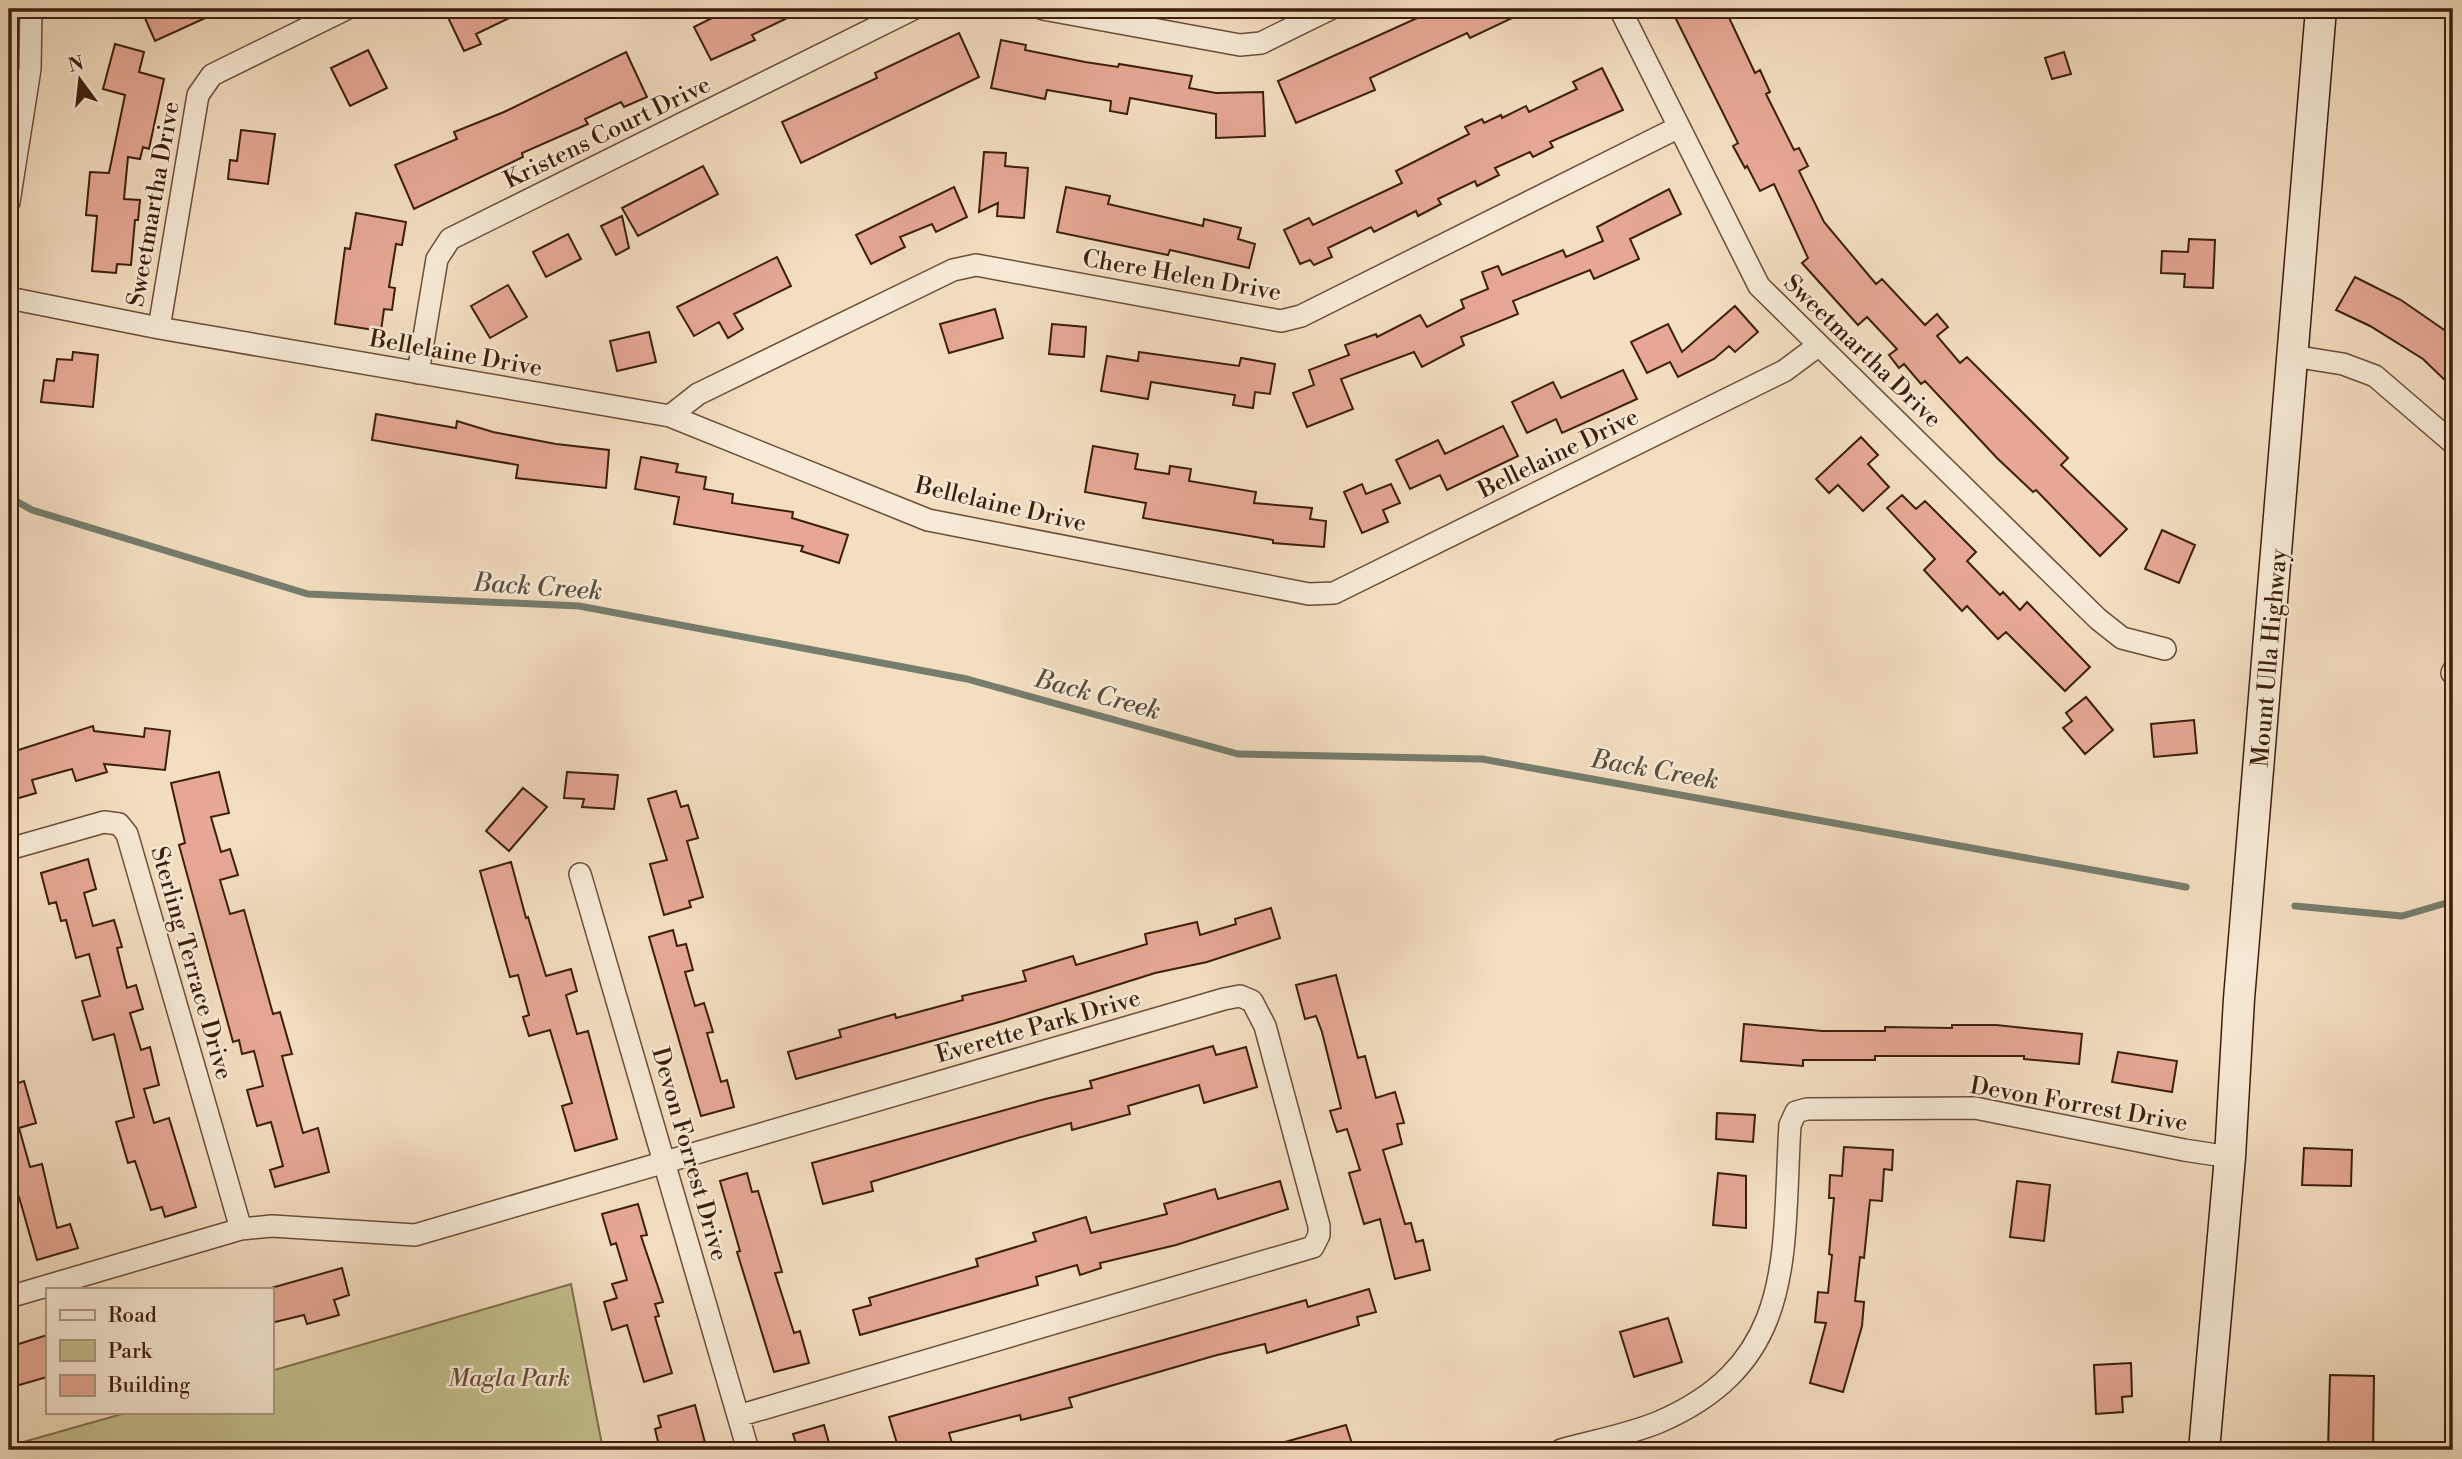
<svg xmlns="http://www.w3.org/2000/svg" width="2462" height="1459" viewBox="0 0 2462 1459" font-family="'Libre Bodoni',serif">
  <rect width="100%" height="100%" fill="#f3dec0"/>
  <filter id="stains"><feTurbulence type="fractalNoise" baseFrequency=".00286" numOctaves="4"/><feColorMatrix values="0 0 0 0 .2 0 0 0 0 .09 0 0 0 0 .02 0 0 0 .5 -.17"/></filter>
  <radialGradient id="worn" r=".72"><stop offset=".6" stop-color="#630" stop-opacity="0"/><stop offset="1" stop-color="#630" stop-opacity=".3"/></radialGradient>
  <!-- green -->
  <path fill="#c3bf8d" stroke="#806e4c" stroke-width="2" d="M571,1284L603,1450H9V1446L129,1412H271V1371Z"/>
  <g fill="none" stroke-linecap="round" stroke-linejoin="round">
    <!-- stream -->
    <path stroke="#767d6d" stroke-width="7" d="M9,497L32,510L308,594L579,606L967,679L1238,754L1482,759L2186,887
      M2295,906L2402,916L2453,901"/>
  </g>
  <!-- building -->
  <path fill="#e6a894" stroke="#3d1e0c" stroke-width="2" d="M141,9H225L155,41Z
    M444,9H528L476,34L481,44L464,51Z
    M718,9H806L752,35L755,40L711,60L694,27L720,14Z
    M1437,9H1531L1470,38L1467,33L1370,78L1375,90L1296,123L1278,81Z
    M1671,9H1725L1755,73L1760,70L1770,92L1766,94L1794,150L1799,148L1808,166L1799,171L1824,222L1876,284L1882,279L1925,325L1937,314L1948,327L1937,336L1960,363L1967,357L2068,458L2061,465L2127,529L2100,556L2036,490L2033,492L1997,458L1925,381L1921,384L1904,364L1899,368L1889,355L1897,349L1867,317L1858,325L1802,263L1808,258L1774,184L1760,191L1747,166L1745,168L1733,146L1738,143Z
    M959,33L979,77L801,163L782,122L877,78L875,73Z
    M1001,40L1026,45L1025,50L1085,62L1118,67L1119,64L1192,76L1189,88L1216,93L1263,92L1265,136L1216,138V114L1130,98L1127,114L1110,111L1111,101L1047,90L1045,99L991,88Z
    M115,44L144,52L139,72L164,79L149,149L143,147L140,159L128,157L124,199L140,200L138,220H135L131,265L117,264L116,273L92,271L97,216L86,215L90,172L109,173L125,95L103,89Z
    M368,50L387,88L350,106L331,68Z
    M626,52L647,97L624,107L621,102L585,119L588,124L522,153L523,157L414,209L395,165L457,139L454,132L504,112Z
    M2064,52L2071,74L2052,79L2045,58Z
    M1602,68L1623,110L1550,142L1553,147L1533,157L1530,152L1495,168L1499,175L1477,186L1475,181L1438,199L1441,204L1418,216L1416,211L1374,232L1371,227L1328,248L1332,257L1314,265L1310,260L1300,264L1284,230L1309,218L1313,225L1402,183L1396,171L1469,134L1465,127L1482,119L1484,123L1501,115L1502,118L1526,106L1529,112L1577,89L1573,82Z
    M241,130L275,134L268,184L228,179L230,160L237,161Z
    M984,152L1006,153L1005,166L1028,168L1024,218L997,216L998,203L979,212Z
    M703,166L718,194L638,236L622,208Z
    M954,187L967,217L936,232L932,224L900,237L905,247L871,264L856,235Z
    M1066,187L1110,196L1108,204L1203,226L1204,219L1241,228L1238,239L1255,244L1249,268L1170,250L1168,255L1057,232Z
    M1669,189L1681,214L1630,239L1639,259L1594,279L1590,270L1513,301L1518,314L1461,337L1464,345L1422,367L1414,352L1341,379L1353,409L1307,427L1293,393L1314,385L1309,370L1349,355L1345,345L1376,334L1377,337L1420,315L1427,327L1464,308L1461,300L1488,289L1482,272L1498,266L1502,275L1563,250L1566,257L1603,241L1597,227Z
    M356,213L406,222L402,245L396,244L389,287L395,288L392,310L384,309L381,331L335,324L345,248L350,249Z
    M622,216L629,248L616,255L601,226Z
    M568,234L581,259L546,277L533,252Z
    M2189,239L2215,240L2213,288L2184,287L2185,274L2161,273L2162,251L2188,252Z
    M777,257L791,286L734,314L743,329L728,338L719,322L694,336L677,307Z
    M2355,277L2401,300L2453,336V388L2423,359L2370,326L2336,310Z
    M508,285L527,317L490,338L471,306Z
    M1735,306L1758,332L1735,352L1729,346L1714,359L1678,377L1670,362L1647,373L1631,342L1668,324L1682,352Z
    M995,309L1003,338L949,353L940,324Z
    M1052,324L1086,327L1084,357L1049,354Z
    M649,332L656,362L617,371L610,341Z
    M73,352L98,355L93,407L41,402L44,380L54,381L57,359L72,360Z
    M1139,352L1239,366L1241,358L1275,364L1270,394L1255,392L1253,408L1233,405L1235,395L1151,382L1148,399L1101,391L1107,356L1138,361Z
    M1623,370L1637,399L1562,433L1556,419L1527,433L1512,402L1553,382L1561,398Z
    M376,414L456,428L457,421L493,432L556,444L609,450L606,488L516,478L518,465L372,440Z
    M1503,426L1518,456L1447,490L1440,475L1410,489L1396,460L1438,440L1445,454Z
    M1861,437L1878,455L1868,464L1889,487L1863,511L1838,485L1829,493L1816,479Z
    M1093,446L1138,454L1135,469L1169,474L1170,466L1191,469L1189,481L1256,492L1254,503L1312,508L1310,519L1326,521L1324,547L1273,543V540L1143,518L1146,503L1085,492Z
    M641,457L678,464L676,472L706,477L704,489L733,494L732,503L793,512L792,518L848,535L839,563L801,551L803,546L674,524L679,497L635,489Z
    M1362,484L1366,494L1391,484L1400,503L1383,510L1388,522L1362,533L1344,492Z
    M1902,495L1916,509L1925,501L1976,552L1967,561L2000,595L2003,592L2020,610L2027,602L2090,667L2065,691L2006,632L1998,639L1967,606L1962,611L1924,570L1935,559L1887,508Z
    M2162,530L2195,545L2179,583L2145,569Z
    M2086,697L2113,730L2085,754L2063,728L2072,721L2066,713Z
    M2194,720L2197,753L2154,757L2151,724Z
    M93,726L94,731L144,737L145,728L170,731L165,770L104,764L107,772L76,781L72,769L32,780L36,793L9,801V753Z
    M219,772L229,813L211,817L221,852L230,849L238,875L220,880L230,914L244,910L273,1014L280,1012L292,1054L282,1056L303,1133L318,1128L329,1172L275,1187L270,1170L283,1166L271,1122L257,1126L247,1090L263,1086L254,1051L242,1054L239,1040L233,1042L179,845L185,843L171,783Z
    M567,772L618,775L614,809L582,807L584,799L564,798Z
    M523,788L547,807L509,851L486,831Z
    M676,791L681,807L688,805L698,838L687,841L703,897L689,901L691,907L664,915L650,864L667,860L648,799Z
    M88,859L96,889L84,893L93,926L114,920L122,947L117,948L127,988L136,985L143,1009L130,1013L141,1050L150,1047L159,1085L144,1089L154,1123L169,1118L196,1207L165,1217L162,1207L151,1210L135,1161L128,1163L116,1122L134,1117L114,1034L93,1040L82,1001L100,996L89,954L76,958L66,920L61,921L56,902L49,904L41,873Z
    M511,862L526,918L528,917L546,976L571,969L577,991L566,995L577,1034L588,1031L617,1139L575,1151L562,1106L572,1103L550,1030L529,1036L523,1017L529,1015L518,975L510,977L480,871Z
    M1271,908L1280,938L1207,962L1155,973L1003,1021L796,1079L788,1052L841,1037L839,1030L895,1014L896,1018L963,1000L962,996L1026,981L1023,971L1073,956L1076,965L1147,944L1145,934L1197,922L1200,935L1236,924L1235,919Z
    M673,930L677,946L686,944L693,970L685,972L695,1006L704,1003L713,1032L707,1033L721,1082L727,1080L734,1107L701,1116L649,937Z
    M1336,975L1358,1058L1365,1056L1376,1098L1395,1092L1404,1123L1397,1124L1402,1144L1383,1150L1405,1224L1411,1223L1416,1242L1423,1240L1430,1270L1395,1279L1380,1219L1364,1224L1349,1173L1360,1170L1347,1129L1337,1132L1330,1111L1341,1108L1322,1032L1316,1016L1305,1019L1296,985Z
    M1744,1024L1822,1031H1885V1027L1952,1028V1025H1996L2082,1034L2079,1064L2024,1059V1056H1875V1060H1803V1066L1741,1061Z
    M1213,1046L1216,1055L1246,1047L1257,1087L1204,1103L1199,1085L1128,1106L1130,1114L1072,1130L1071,1123L1011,1140L871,1182L873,1191L823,1204L812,1163L1045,1099L1092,1088L1090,1081Z
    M2118,1052L2177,1061L2172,1092L2112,1082Z
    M24,1081L36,1123L19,1128L30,1167L42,1164L57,1228L70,1224L78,1248L37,1260L19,1197L9,1200V1086Z
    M1717,1113L1755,1115L1753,1142L1716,1139Z
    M1844,1147L1893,1150L1892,1170L1884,1169L1882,1201L1870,1200L1864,1258L1860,1257L1855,1301L1864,1302L1862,1326L1843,1392L1810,1383L1826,1323L1815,1322L1818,1292L1828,1293L1832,1255L1829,1254L1834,1198H1829L1830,1175L1842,1176Z
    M2304,1148L2352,1150L2351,1186L2302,1185Z
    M747,1173L752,1192L758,1191L782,1272L775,1273L788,1314L794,1333L800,1331L809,1363L774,1372L737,1252L740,1251L720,1181Z
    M1718,1173L1746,1176V1228L1713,1225Z
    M1280,1181L1288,1209L1176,1245L1100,1263L1101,1268L1080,1275L1077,1265L1036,1277L1038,1285L860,1335L853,1310L871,1305L869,1298L978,1266L976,1259L1036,1241L1033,1233L1086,1217L1091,1233L1167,1214L1164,1204L1215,1189L1218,1199Z
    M2017,1181L2050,1185L2044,1241L2010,1237Z
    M638,1204L647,1235L641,1236L663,1302L655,1304L659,1316L655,1317L672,1373L644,1382L627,1325L612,1330L604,1302L617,1298L612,1284L627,1280L616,1243L611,1245L602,1214Z
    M342,1268L349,1295L334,1300L339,1315L307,1324L304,1315L271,1323V1288Z
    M1369,1289L1376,1312L1357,1317L1359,1325L1267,1353L1265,1344L1217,1355L1069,1398L1072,1407L1021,1420L1020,1415L949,1433L952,1443L927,1450H899L889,1417L1306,1300L1308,1307Z
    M1668,1318L1682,1362L1634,1377L1620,1332Z
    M47,1335V1377L9,1388V1347Z
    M2131,1363L2132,1396L2122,1397L2123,1412L2096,1414L2094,1365Z
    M2330,1375L2374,1376L2373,1450H2328Z
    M695,1405L707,1450H660L655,1429L661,1427L658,1416Z
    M824,1425L831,1450H798L793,1434Z
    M1346,1425L1354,1450H1275L1274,1445Z"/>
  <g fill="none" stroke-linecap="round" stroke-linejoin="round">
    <defs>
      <path id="street" d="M1043,9L1240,45L1261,43L1330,9
        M1620,9L1759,286L2098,619L2122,638L2165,649
        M9,202L30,69L31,9
        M9,298L159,328L670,416L928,520L1309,594L1334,593L1784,371L1819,345
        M159,328L198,95L212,75L346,9
        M2293,356L2343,364L2375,376L2453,443
        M418,373L437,259L450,239L913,9
        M670,416L698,394L953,270L976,265L1281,321L1301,316L1679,127
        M2452,673L2453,671
        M9,849L104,822L119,824L127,834L241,1229
        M580,874L748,1450
        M9,1297L241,1229L272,1226L415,1235L1224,999L1240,996L1252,1001L1265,1026L1319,1226V1235L1313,1247L738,1416
        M1561,1450C1593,1441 1628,1435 1659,1422C1798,1362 1782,1254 1790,1125L1796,1112L1807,1109L1975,1108L2184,1150L2230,1157"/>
      <path id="secondary" d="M2204,1450L2230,1157L2239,999L2321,9"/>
    </defs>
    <!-- street casing -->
    <use href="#street" stroke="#6a4e39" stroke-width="24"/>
    <!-- secondary casing -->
    <use href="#secondary" stroke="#3d1e0c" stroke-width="33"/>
    <!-- street -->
    <use href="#street" stroke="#f7ead6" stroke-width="21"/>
    <!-- secondary -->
    <use href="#secondary" stroke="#f7ead6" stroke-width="30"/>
  </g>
  <g text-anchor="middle" stroke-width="5" stroke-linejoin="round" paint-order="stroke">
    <!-- street labels -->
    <g font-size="24" fill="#3d1e0c" stroke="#f7ead6">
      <text transform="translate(607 132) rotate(-26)" y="8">Kristens Court Drive</text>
      <text transform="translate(153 204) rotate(-80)" y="8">Sweetmartha Drive</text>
      <text transform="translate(1182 275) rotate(10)" y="8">Chere Helen Drive</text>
      <text transform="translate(1863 351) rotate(44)" y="8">Sweetmartha Drive</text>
      <text transform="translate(456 353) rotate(10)" y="8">Bellelaine Drive</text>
      <text transform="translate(1558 453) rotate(-26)" y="8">Bellelaine Drive</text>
      <text transform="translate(1001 504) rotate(13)" y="8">Bellelaine Drive</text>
      <text transform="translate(2269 658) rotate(-85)" y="8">Mount Ulla Highway</text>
      <text transform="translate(192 963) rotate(74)" y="8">Sterling Terrace Drive</text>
      <text transform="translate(1038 1026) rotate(-16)" y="8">Everette Park Drive</text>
      <text transform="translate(2079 1104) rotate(10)" y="8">Devon Forrest Drive</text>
      <text transform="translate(690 1154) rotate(74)" y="8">Devon Forrest Drive</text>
    </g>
    <!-- park labels -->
    <g font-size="24" font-style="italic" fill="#654e33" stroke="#f7ead6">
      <text x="509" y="1386">Magla Park</text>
    </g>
    <!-- water labels -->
    <g font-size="26" font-style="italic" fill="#5a4d3d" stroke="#f7ead6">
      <text transform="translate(538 586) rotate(4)" y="9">Back Creek</text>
      <text transform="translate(1098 694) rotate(15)" y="9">Back Creek</text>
      <text transform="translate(1655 769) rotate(10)" y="9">Back Creek</text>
    </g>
  </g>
  <!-- margin -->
  <rect width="2462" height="1459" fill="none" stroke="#f3dec0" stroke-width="35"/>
  <rect x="10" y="10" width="2441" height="1438" fill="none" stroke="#3d1e0c" stroke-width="3.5"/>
  <rect x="18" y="18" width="2427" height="1424" fill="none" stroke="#3d1e0c" stroke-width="2"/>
  <!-- legend -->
  <rect x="46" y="1288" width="228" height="126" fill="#f7ead6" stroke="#ad9885" stroke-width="2"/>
  <rect x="60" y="1310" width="35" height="10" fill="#f7ead6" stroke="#ad9885" stroke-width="2"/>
  <text x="108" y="1322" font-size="21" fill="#3d1e0c">Road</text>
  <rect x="60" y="1340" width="35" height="21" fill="#c3bf8d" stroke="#ad9885" stroke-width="2"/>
  <text x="108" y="1358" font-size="21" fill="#3d1e0c">Park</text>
  <rect x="60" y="1375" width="35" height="21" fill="#e6a894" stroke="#ad9885" stroke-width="2"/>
  <text x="108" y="1392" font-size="21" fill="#3d1e0c">Building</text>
  <!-- north arrow -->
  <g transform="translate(80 80) rotate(345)" stroke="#f7ead6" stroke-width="5" paint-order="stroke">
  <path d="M0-5L12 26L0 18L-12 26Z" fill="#3d1e0c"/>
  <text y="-10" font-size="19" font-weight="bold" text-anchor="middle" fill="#3d1e0c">N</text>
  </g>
  <rect width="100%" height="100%" filter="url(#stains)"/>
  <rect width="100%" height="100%" fill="url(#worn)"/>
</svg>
